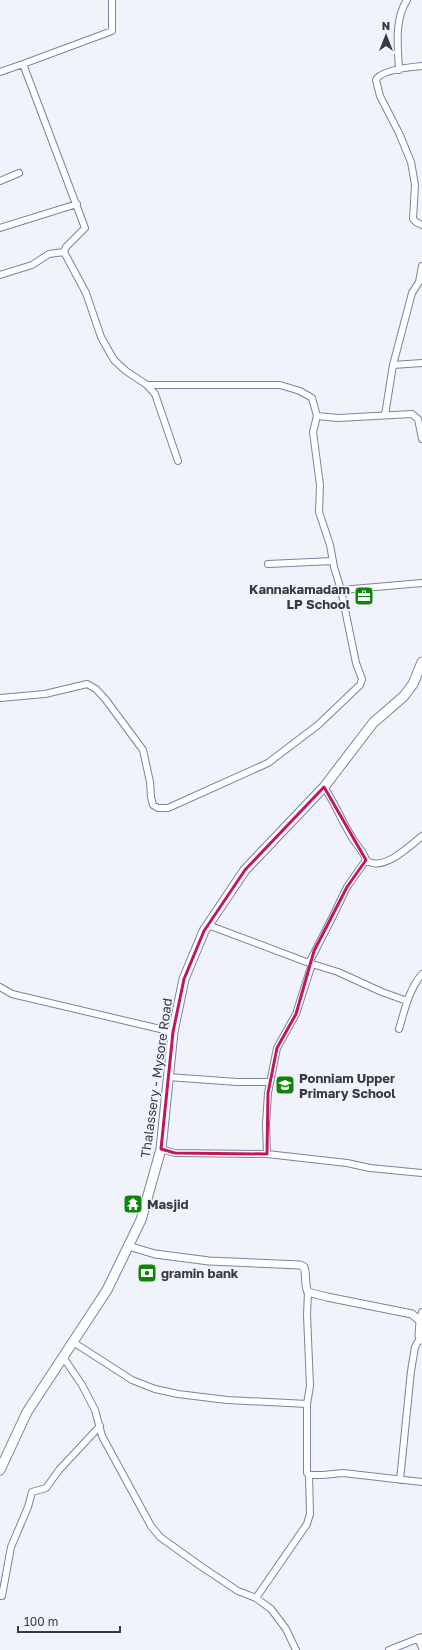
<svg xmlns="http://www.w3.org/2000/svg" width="422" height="1650" viewBox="0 0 422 1650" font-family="'Golos Text',sans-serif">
  <rect width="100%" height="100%" fill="#f0f3fa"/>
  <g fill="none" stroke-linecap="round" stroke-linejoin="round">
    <defs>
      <path id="minor" d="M23,64L112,31V0
        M422,66C411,67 380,70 376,80L380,96L399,133L411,162L415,185L413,219L416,222L422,225
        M399,70C398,47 394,20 407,0
        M0,72L23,64L85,228L66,247L64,252L86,293L101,337L114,360L126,371L147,385H280L300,391L312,398L317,416L338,418L412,414L418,419L422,439
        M0,181L19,173
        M0,228L77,204
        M0,275L32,265L49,254L64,252
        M393,365L412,293L419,282L422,266
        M147,385L155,394L178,461
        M385,415L393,365L422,363
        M268,564L333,561
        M341,590L422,583
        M0,698L45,694L87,684L96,689L106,700L143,750L150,782L151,797L153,805L158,808H168L268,763L318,725L360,685L362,679L356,663L341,590L334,567L330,545L319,512L320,485L313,432L317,416
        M366,860C382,873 410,846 422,836
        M208,925L309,963L338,972L382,992L407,1001
        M309,963L333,916L347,887L366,860C364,852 357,846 353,839C342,822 335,803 324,787
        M0,987L12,994L173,1032
        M399,1029C405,1009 409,989 422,974
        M168,1077L237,1082H269
        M161,1149L175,1153L267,1154L347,1163L370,1168L422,1173
        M267,1154L266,1124L268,1093L277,1048L296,1014L312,964
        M308,1292L307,1315L310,1386L307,1404V1473L309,1475H323L343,1473L422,1482
        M420,1321L422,1312
        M73,1342L132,1380L155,1389L178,1394L227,1400L307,1404
        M63,1357L82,1385L95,1410L102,1436L151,1526L160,1537L199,1565L238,1591L256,1598L271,1609L286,1629L296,1650
        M400,1480L411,1371L415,1347L420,1338
        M0,1596H2L11,1547L28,1507L32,1492L46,1488L59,1470L100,1426
        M256,1598L307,1524L310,1514L309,1475
        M418,1638L422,1648
        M389,1650L422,1637"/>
      <path id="tertiary" d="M128,1246L155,1254L209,1261L300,1265L304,1267C307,1275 304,1285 308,1292L327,1297L412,1314L420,1321L419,1336L422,1340"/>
      <path id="primary" d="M0,1470L27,1412L107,1290L141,1220L161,1149L173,1032L184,979L204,931L245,870L324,787L373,723L404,696L413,684L422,662"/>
    </defs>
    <!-- minor casing -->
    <use href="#minor" stroke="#7a83a2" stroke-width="8"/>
    <!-- tertiary casing -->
    <use href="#tertiary" stroke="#7a83a2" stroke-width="9"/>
    <!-- primary casing -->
    <use href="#primary" stroke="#7a83a2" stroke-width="11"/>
    <!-- minor -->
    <use href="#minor" stroke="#fff" stroke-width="6"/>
    <!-- tertiary -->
    <use href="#tertiary" stroke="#fff" stroke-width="7"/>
    <!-- primary -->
    <use href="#primary" stroke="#fff" stroke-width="9"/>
  </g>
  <!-- marked area -->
  <path fill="none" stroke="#c2185b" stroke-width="3" stroke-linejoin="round" d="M324,787L366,860L347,887L314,951L296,1014L277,1048L268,1093L267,1154L175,1153L161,1149L173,1032L184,979L204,931L245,870Z"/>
  <!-- icons -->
  <defs>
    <symbol id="office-square" viewBox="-11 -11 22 22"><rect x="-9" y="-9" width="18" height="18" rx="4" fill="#0d8709" stroke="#f0f3fa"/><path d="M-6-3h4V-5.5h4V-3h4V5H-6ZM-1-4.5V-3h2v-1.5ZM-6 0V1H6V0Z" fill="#fff"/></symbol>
    <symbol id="school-square" viewBox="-11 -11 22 22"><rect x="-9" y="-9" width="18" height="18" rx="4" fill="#0d8709" stroke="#f0f3fa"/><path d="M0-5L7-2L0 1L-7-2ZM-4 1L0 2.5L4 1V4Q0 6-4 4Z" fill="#fff"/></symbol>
    <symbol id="temple-square" viewBox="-11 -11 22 22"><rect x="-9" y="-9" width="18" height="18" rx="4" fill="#0d8709" stroke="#f0f3fa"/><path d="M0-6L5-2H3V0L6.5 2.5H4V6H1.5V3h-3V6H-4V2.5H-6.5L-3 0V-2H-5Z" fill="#fff"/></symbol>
    <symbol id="bank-square" viewBox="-11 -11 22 22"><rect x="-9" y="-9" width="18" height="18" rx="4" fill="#0d8709" stroke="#f0f3fa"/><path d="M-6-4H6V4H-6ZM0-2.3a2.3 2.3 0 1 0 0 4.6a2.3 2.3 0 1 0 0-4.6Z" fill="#fff"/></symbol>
  </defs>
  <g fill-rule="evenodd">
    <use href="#office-square" x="353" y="585" width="22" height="22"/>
    <use href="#school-square" x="274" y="1074" width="22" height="22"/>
    <use href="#temple-square" x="122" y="1193" width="22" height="22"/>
    <use href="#bank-square" x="136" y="1262" width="22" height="22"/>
  </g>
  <g text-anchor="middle" stroke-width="3.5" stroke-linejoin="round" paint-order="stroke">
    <!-- poi labels -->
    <g font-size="13" font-weight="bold" fill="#363a48" stroke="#f0f3fa" text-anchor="start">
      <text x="350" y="594" text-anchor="end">Kannakamadam<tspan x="350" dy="15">LP School</tspan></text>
      <text x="299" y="1083">Ponniam Upper<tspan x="299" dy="15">Primary School</tspan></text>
      <text x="147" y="1209">Masjid</text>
      <text x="161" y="1278">gramin bank</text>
    </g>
    <!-- street labels -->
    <g font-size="13" fill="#363a48" stroke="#f0f3fa">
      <text transform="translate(156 1078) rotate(-82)" y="5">Thalassery - Mysore Road</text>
    </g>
  </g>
  <!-- north arrow -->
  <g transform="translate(386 36)" stroke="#f0f3fa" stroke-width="3" paint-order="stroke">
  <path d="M0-3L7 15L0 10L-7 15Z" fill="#363a48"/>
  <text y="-6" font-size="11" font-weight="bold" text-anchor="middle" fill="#363a48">N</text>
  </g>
  <!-- scale -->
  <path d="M18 1626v6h102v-6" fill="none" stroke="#363a48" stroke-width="2"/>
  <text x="24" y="1626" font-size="12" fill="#363a48" stroke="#f0f3fa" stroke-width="3" paint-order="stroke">100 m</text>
</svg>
